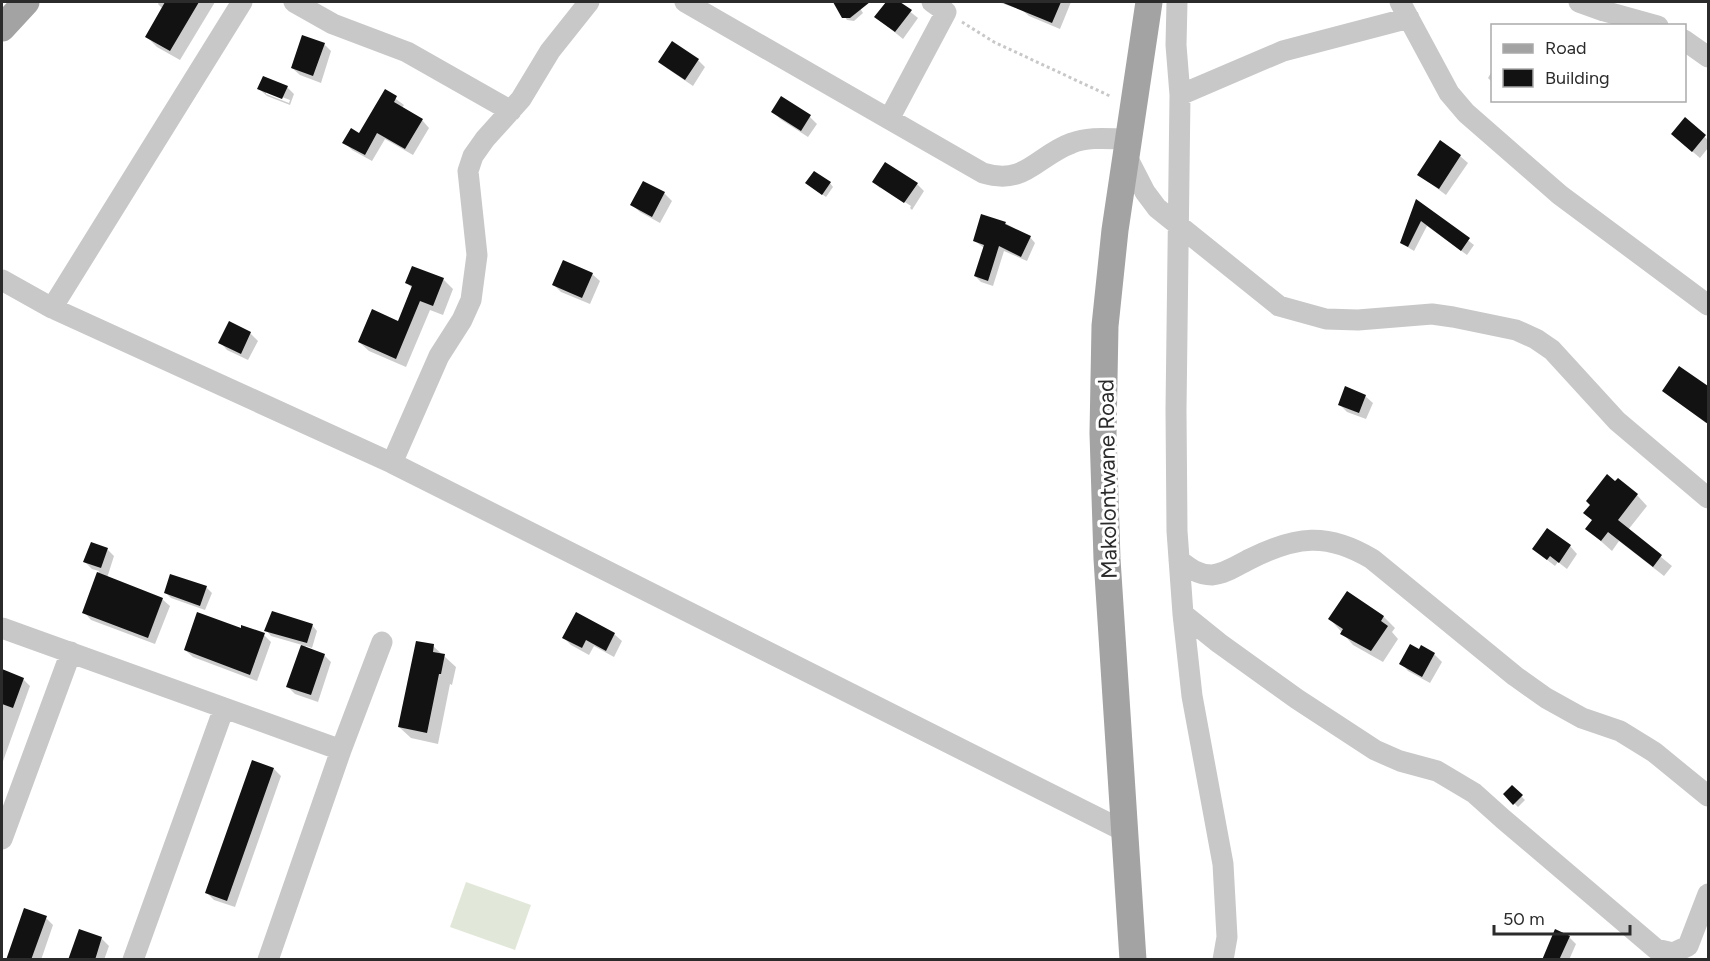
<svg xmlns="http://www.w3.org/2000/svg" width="1710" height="961" viewBox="0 0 1710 961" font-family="Figtree,sans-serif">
  <rect width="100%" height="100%" fill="#fff"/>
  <!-- green -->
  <path fill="#e2e8d9" d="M466,882L531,905L515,950L450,927Z"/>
  <!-- shadow -->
  <path fill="#0003" fill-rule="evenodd" d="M159,2H215L180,60L157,47L147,37L163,9L158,4Z
    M843,2H856L863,13L854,21L847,20L838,7Z
    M888,2H898L918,18L903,39L876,17Z
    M998,2H1071L1060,29L1029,16L1022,10Z
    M324,44L331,51L321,83L300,75L292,68Z
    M698,60L705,67L693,86L668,69L660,62Z
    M1492,71V82L1488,78Z
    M287,87L294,94L290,105L267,96L259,89ZM266,91L290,100L289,103L266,94Z
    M385,91L404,105L402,108L422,120L429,128L413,155L385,139L372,161L352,150L344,142L360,135Z
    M773,111L810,117L817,124L808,137L780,119Z
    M1685,119L1708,140V148L1700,158L1680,141Z
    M1460,156L1468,163L1446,195L1419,175Z
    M874,182L917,184L924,191L912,210L910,208L911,206L880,186V188Z
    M830,183L833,187L826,197L810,186Z
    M664,193L672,201L660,223L640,212L632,205Z
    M1417,201L1474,245L1467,255L1427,226L1414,251L1401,243Z
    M1005,223L1030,237L1035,243L1027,261L1004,251L993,286L981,282L975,276L984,248L975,241Z
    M592,274L600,281L590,304L561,292L554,285Z
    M443,279L453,289L443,315L430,310L406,367L369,351L359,342L399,323L413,289L407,283Z
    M229,323L250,333L258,341L248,360L227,350L220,342Z
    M1680,368L1708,388V421L1706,423L1663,391Z
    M1365,396L1373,403L1366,419L1347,412L1339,404Z
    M1637,495L1647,506L1628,530L1672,566L1664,576L1619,541L1612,551L1587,529Z
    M1570,546L1577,554L1567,569L1558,562L1555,566L1542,556Z
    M107,549L114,556L107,578L162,599L170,606L155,644L91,620L84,612L99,571L92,569L85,562Z
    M206,587L212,593L205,610L171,598L166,593Z
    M1348,593L1384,617L1395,628L1392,632L1398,639L1383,662L1353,645L1330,619Z
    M312,625L317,631L312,648L306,646L305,648L324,655L331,662L318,702L295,694L288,687L302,645L271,636L266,630Z
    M241,629L264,635L271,642L257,681L193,657L185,650Z
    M614,634L622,641L614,657L594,646L589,655L571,645L564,638Z
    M433,646L456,667L452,685L450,684L438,744L411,738L399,727Z
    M1422,647L1434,654L1442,662L1430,683L1408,671L1401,663L1419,651Z
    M3,671L23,679L30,686L2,764Z
    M274,769L281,776L235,907L214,900L207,893Z
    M1512,787L1525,800L1518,807L1505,794Z
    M46,918L53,925L41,960H7Z
    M1569,937L1576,944L1569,960H1547Z
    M101,938L109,946L104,960H70Z"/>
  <!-- building -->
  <path fill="#121212" d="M165,2H199L170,51L145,37Z
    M833,2H870L850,18H842Z
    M886,2H900L912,10L895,32L874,17Z
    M1001,2H1061L1052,23Z
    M302,35L325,43L313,76L291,68Z
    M672,41L699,59L685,80L658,62Z
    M263,76L288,86L282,99L257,89Z
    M385,89L397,96L394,102L423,119L405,149L377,133L365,155L342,143L351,128L359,133Z
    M781,96L811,115L801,131L771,112Z
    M1685,117L1706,135L1692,152L1671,134Z
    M1440,140L1461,155L1439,189L1417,175Z
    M885,162L918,183L904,203L872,182Z
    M814,171L831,182L822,195L805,183Z
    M643,181L665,192L652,217L630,205Z
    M1416,199L1470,238L1461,251L1421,221L1408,247L1400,243Z
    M981,214L1006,222L1005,224L1031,236L1021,257L999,246L988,281L974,276L984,245L973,241Z
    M563,260L593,273L582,298L552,285Z
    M412,266L444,278L433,306L420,301L396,359L358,342L372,309L398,321L412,286L405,283Z
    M229,321L251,332L241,354L218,343Z
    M1679,366L1708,386V424L1662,391Z
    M1345,386L1366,395L1359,413L1338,405Z
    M1607,474L1615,481L1618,478L1638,494L1618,520L1662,555L1653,567L1608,532L1601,541L1585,529L1592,520L1583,513L1590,505L1586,501Z
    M1547,528L1571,545L1559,563L1550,556L1547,560L1532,549Z
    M91,542L108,548L101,568L83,562Z
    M97,572L163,598L148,638L82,613Z
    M170,574L207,586L200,606L164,593Z
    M1347,591L1384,616L1381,621L1388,626L1371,651L1340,634L1343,629L1328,619Z
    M272,611L313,624L307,643L264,631Z
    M197,612L241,628V625L265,633L250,675L184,650Z
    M576,612L615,633L606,651L586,640L582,648L562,638Z
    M416,641L434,644L433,652L445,654L441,674H439L427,733L398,727Z
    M1410,644L1419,649L1421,645L1435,653L1422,677L1399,664Z
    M301,645L325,654L311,695L286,687Z
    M2,669L24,678L13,708L2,704Z
    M252,760L274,768L227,901L205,893Z
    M1512,785L1523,795L1513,805L1503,794Z
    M24,908L47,916L31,960H6Z
    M79,929L102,937L95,960H68Z
    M1555,929L1570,936L1559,960H1542Z"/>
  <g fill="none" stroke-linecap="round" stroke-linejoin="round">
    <!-- path -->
    <path stroke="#c8c8c8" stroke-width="3" stroke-dasharray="3 3" stroke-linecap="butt" d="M962,22L994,42L1112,97"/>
    <!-- minor -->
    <path stroke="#c8c8c8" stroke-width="21" d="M294,2L333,24L407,52L511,111
      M685,2L983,173C1026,186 1036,156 1072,143C1090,136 1110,139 1128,139
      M1177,2L1176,45L1180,95L1176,410L1177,531L1183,614L1192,696L1223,864L1227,937L1223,960
      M1400,2L1449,93L1466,113L1560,195L1708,305
      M1579,2L1604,11L1658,26
      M1684,40L1708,57
      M1180,95L1283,51L1409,18
      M889,119L946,12L932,2
      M1126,155L1145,192L1157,208L1279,306L1326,319L1358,320L1432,314L1453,317L1516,330L1536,339L1552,350L1617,421L1708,498
      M2,280L52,308L392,463L1124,831
      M52,308L242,2
      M392,463L439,356L462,320L471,300L477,255L468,171L473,156L485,139L521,99L550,51L589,2
      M1179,560C1189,568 1198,575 1212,575C1225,574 1238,565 1250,559C1296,536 1327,532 1372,559L1515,676L1546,698L1582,718L1620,731L1654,752L1708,796
      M1183,614L1219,643L1297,699L1375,750L1400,761L1437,771L1474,793L1503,819L1656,949L1673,953L1688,946L1708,894
      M2,628L341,750
      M2,839L71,652
      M133,960L224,708
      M268,960L341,750L382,642"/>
    <!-- major -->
    <path stroke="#a3a3a3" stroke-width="27" d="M2,28L26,2
      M1133,960L1107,559L1103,433L1105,326L1115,230L1149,2"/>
  </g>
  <g text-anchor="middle" stroke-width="6" stroke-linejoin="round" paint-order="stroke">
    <!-- street labels -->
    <g font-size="22" fill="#2b2b2b" stroke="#fff">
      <text transform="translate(1107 479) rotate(-91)" y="8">Makolontwane Road</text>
    </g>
  </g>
  <!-- border -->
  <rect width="1710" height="961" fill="none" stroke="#2b2b2b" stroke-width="6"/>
  <!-- legend -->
  <rect x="1491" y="24" width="195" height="78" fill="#ffffff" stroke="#aaaaaa" stroke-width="1.5"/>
  <rect x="1503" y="44" width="30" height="9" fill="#a3a3a3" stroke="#aaaaaa" stroke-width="1.5"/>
  <text x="1545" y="54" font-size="18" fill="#2b2b2b">Road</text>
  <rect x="1503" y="69" width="30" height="18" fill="#121212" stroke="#aaaaaa" stroke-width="1.5"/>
  <text x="1545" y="84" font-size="18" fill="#2b2b2b">Building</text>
  <!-- scale -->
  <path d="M1494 925v9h136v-9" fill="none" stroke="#2b2b2b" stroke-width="3"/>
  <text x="1503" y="925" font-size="18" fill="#2b2b2b" stroke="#ffffff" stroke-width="4.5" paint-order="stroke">50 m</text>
</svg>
